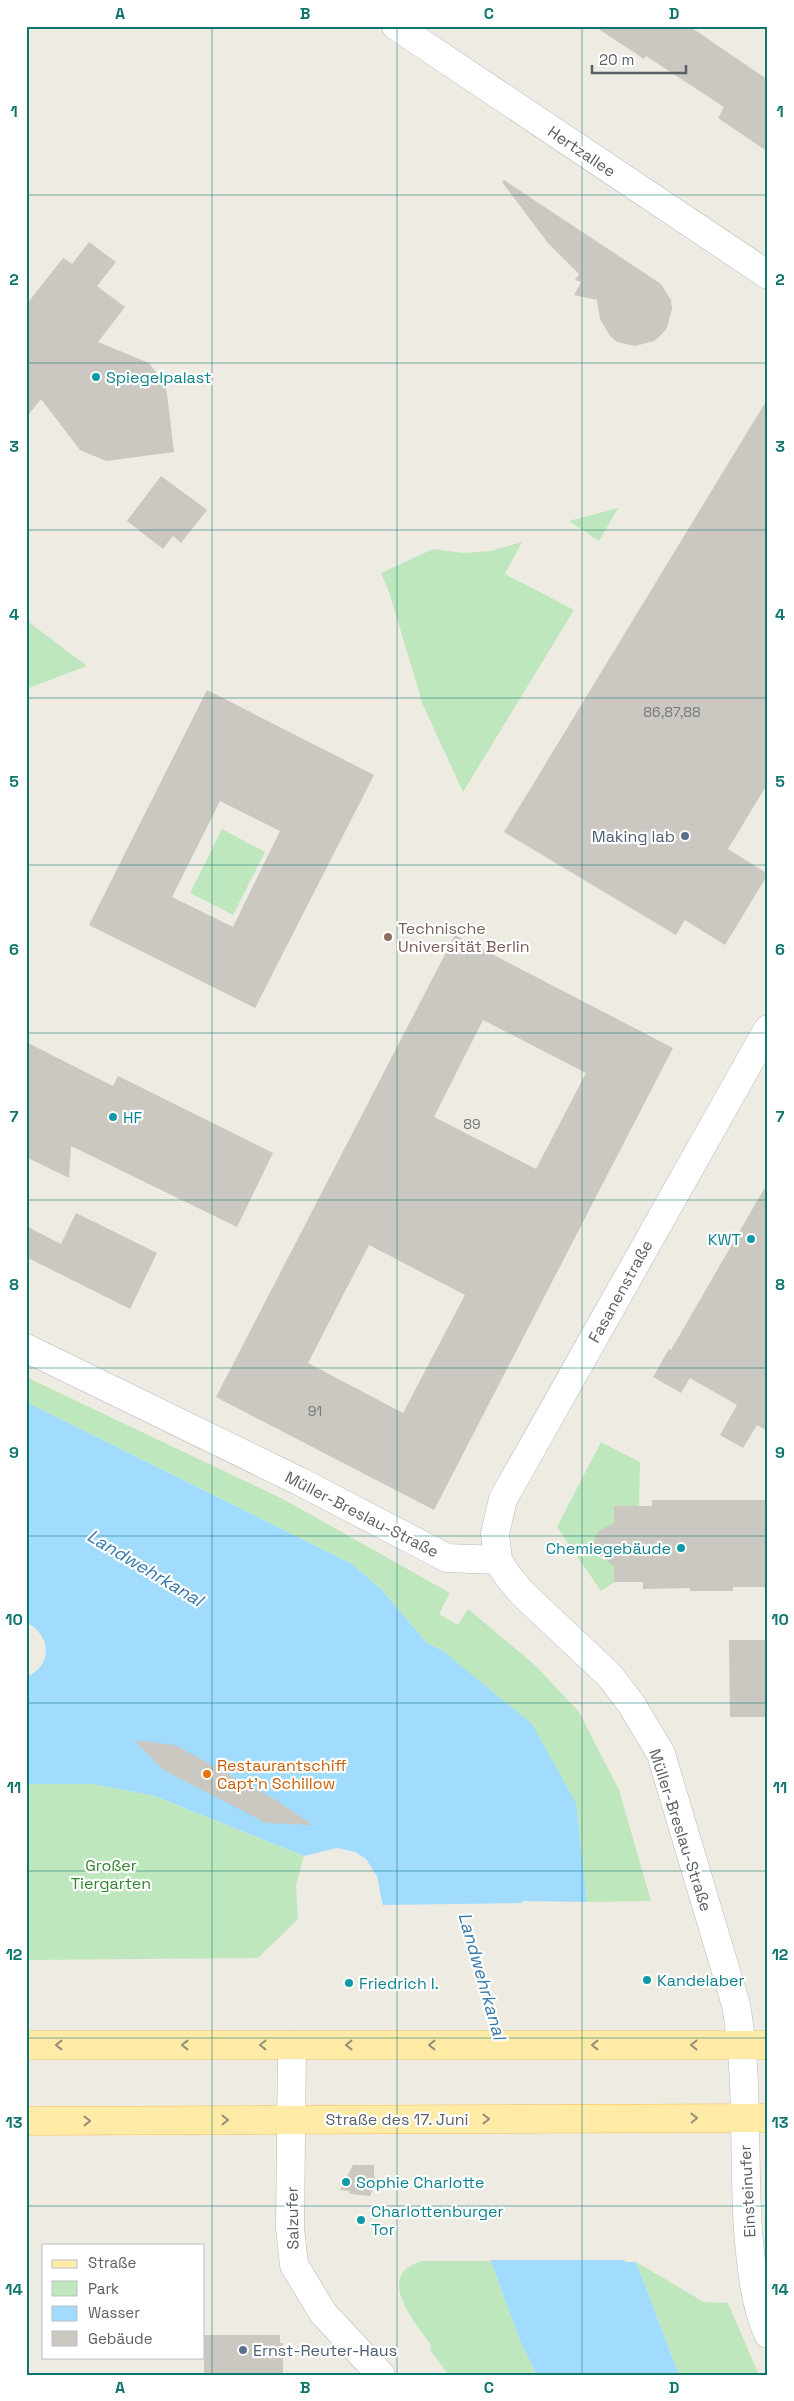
<svg xmlns="http://www.w3.org/2000/svg" width="794" height="2401" viewBox="0 0 794 2401" font-family="'Space Grotesk',sans-serif">
  <rect width="100%" height="100%" fill="#eeebe2"/>
  <!-- green -->
  <path fill="#bfe7bd" d="M618,508L599,541L569,521Z
    M522,542L505,574L574,610L463,792L423,705L389,592L381,573L433,549L463,553L491,551Z
    M26,620L87,666L26,689Z
    M222,829L265,852L233,915L190,893Z
    M26,1377L283,1499L450,1593L439,1614L458,1625L468,1609L535,1665L579,1712L619,1790L651,1901L587,1902L576,1803L443,1650L427,1643L382,1590L352,1564L26,1402Z
    M601,1442L640,1462L639,1506H614V1526C587,1529 587,1561 614,1562V1582L601,1591L557,1527Z
    M26,1784H92L155,1796L304,1856L296,1885L298,1919L258,1958L26,1960Z
    M422,2261H491L520,2341L537,2375H449L430,2350L431,2345C415,2322 373,2275 422,2261Z
    M636,2262L704,2302L728,2303L759,2375H679Z"/>
  <!-- water -->
  <path fill="#a1dcff" d="M26,1402L352,1564L382,1590L427,1643L442,1650L532,1724L576,1803L587,1902L522,1901L596,2153L625,2262H636L679,2375H537L520,2341L491,2261L382,1902L377,1876L366,1859L355,1852L337,1848L304,1856L155,1796L92,1784H26V1677C54,1666 51,1634 26,1622Z"/>
  <!-- pier -->
  <path fill="#eeebe2" d="M590,1902L587,1905L526,1903L599,2152L627,2259L638,2260H489L381,1905Z"/>
  <!-- building -->
  <path fill="#cbc7c1" fill-rule="evenodd" d="M594,26H689L768,80V152L718,118L724,107L646,56L644,59Z
    M504,180L661,284L671,300L672,309L667,328L661,335L654,341L635,346L617,342L610,336L600,319L597,300L574,295L581,282L575,280L579,274L548,243L502,182Z
    M89,242L116,262L97,286L125,307L98,342L149,363L166,386L174,452L106,461L80,450L41,399L26,418V305L63,258L72,264Z
    M768,398V783L728,849L768,874L725,945L685,920L676,935L504,832Z
    M161,476L207,510L181,543L173,536L163,549L127,521Z
    M207,690L374,775L255,1008L89,925ZM220,801L280,831L233,927L172,897Z
    M455,935L673,1048L434,1510L216,1397ZM483,1020L586,1073L536,1169L434,1117ZM369,1245L465,1295L403,1413L308,1363Z
    M26,1042L113,1086L118,1076L273,1153L237,1227L71,1146L69,1178L26,1157Z
    M768,1182V1431L757,1425L743,1448L720,1435L737,1405L690,1378L681,1393L653,1377L669,1349L671,1350Z
    M76,1213L157,1253L130,1309L26,1257V1226L61,1244Z
    M652,1500H768V1587H733V1591H690V1588L643,1589V1582H614V1566L595,1552L594,1544L595,1536L600,1530L614,1523V1506H652Z
    M729,1640H768V1717H730Z
    M134,1740L175,1745L276,1800L313,1825L266,1823L163,1770Z
    M353,2165H374V2177L377,2180L370,2196L350,2194L349,2191L340,2190Z
    M204,2335H280V2343H283V2375H204Z"/>
  <g fill="none" stroke-linecap="round" stroke-linejoin="round">
    <defs>
      <path id="minor" d="M396,26L768,275
        M26,1348L299,1481L447,1558L498,1560"/>
      <path id="tertiary" d="M768,1029L503,1499L495,1534L498,1560L507,1575L522,1593L610,1676L632,1705L661,1754L736,2005C749,2079 743,2155 748,2230C751,2265 754,2302 768,2334
        M292,2045L290,2228L294,2265L323,2313L381,2375"/>
      <path id="primary" d="M26,2045H768
        M26,2121L768,2118"/>
    </defs>
    <!-- minor casing -->
    <use href="#minor" stroke="#b5b9bd" stroke-width="29"/>
    <!-- tertiary casing -->
    <use href="#tertiary" stroke="#b5b9bd" stroke-width="29"/>
    <!-- primary casing -->
    <use href="#primary" stroke="#f9bf50" stroke-width="29"/>
    <!-- minor -->
    <use href="#minor" stroke="#fff" stroke-width="28"/>
    <!-- tertiary -->
    <use href="#tertiary" stroke="#fff" stroke-width="28"/>
    <!-- primary -->
    <use href="#primary" stroke="#ffeba6" stroke-width="28"/>
  </g>
  <!-- one-way arrows -->
  <defs><path id="oneway-chevron" d="M-2-3.5L2.5 0L-2 3.5" fill="none" stroke-width="1.6" stroke-linecap="round" stroke-linejoin="round" transform="scale(1.25)"/></defs>
  <g stroke="#94907b">
    <use href="#oneway-chevron" transform="translate(59 2045) rotate(180)"/>
    <use href="#oneway-chevron" transform="translate(185 2045) rotate(-180)"/>
    <use href="#oneway-chevron" transform="translate(263 2045) rotate(180)"/>
    <use href="#oneway-chevron" transform="translate(349 2045) rotate(180)"/>
    <use href="#oneway-chevron" transform="translate(432 2045) rotate(-180)"/>
    <use href="#oneway-chevron" transform="translate(595 2045) rotate(-180)"/>
    <use href="#oneway-chevron" transform="translate(694 2045) rotate(180)"/>
    <use href="#oneway-chevron" transform="translate(694 2118) rotate(-1)"/>
    <use href="#oneway-chevron" transform="translate(486 2119)"/>
    <use href="#oneway-chevron" transform="translate(225 2120)"/>
    <use href="#oneway-chevron" transform="translate(87 2121)"/>
  </g>
  <!-- grid -->
  <path fill="none" stroke="#0f766e" stroke-width="1" stroke-opacity="0.55" d="M212,26V2375M397,26V2375M582,26V2375M26,195H768M26,363H768M26,530H768M26,698H768M26,865H768M26,1033H768M26,1200H768M26,1368H768M26,1536H768M26,1703H768M26,1871H768M26,2038H768M26,2206H768"/>
  <!-- markers -->
  <g fill="#0f9aa8" stroke="#fff" stroke-width="2">
    <circle cx="96" cy="377" r="5"/>
    <circle cx="113" cy="1117" r="5"/>
    <circle cx="751" cy="1239" r="5"/>
    <circle cx="681" cy="1548" r="5"/>
    <circle cx="647" cy="1980" r="5"/>
    <circle cx="349" cy="1983" r="5"/>
    <circle cx="346" cy="2182" r="5"/>
    <circle cx="361" cy="2220" r="5"/>
  </g>
  <g fill="#5c6f8a" stroke="#fff" stroke-width="2">
    <circle cx="685" cy="836" r="5"/>
    <circle cx="243" cy="2350" r="5"/>
  </g>
  <circle fill="#8d6e63" stroke="#fff" stroke-width="2" cx="388" cy="937" r="5"/>
  <circle fill="#e8710a" stroke="#fff" stroke-width="2" cx="207" cy="1774" r="5"/>
  <g text-anchor="middle" stroke-width="4.5" stroke-linejoin="round" paint-order="stroke">
    <!-- number labels -->
    <g font-size="14" fill="#76797b">
      <text x="672" y="717">86,87,88</text>
      <text x="472" y="1129">89</text>
      <text x="315" y="1416">91</text>
    </g>
    <!-- street labels -->
    <g font-size="16" fill="#5a5f64" stroke="#fff">
      <text transform="translate(582 151) rotate(34)" y="6">Hertzallee</text>
      <text transform="translate(620 1291) rotate(-61)" y="6">Fasanenstraße</text>
      <text transform="translate(362 1514) rotate(27)" y="6">Müller-Breslau-Straße</text>
      <text transform="translate(681 1830) rotate(72)" y="6">Müller-Breslau-Straße</text>
      <text x="397" y="2125">Straße des 17. Juni</text>
      <text transform="translate(747 2191) rotate(-93)" y="6">Einsteinufer</text>
      <text transform="translate(292 2218) rotate(-91)" y="6">Salzufer</text>
    </g>
    <!-- culture labels -->
    <g font-size="16" fill="#0d838f" stroke="#fff" text-anchor="start">
      <text x="106" y="383">Spiegelpalast</text>
      <text x="123" y="1123">HF</text>
      <text x="741" y="1245" text-anchor="end">KWT</text>
      <text x="671" y="1554" text-anchor="end">Chemiegebäude</text>
      <text x="657" y="1986">Kandelaber</text>
      <text x="359" y="1989">Friedrich I.</text>
      <text x="356" y="2188">Sophie Charlotte</text>
      <text x="371" y="2217">Charlottenburger<tspan x="371" dy="18">Tor</tspan></text>
    </g>
    <!-- service labels -->
    <g font-size="16" fill="#4e5e75" stroke="#fff" text-anchor="end">
      <text x="675" y="842">Making lab</text>
      <text x="253" y="2356" text-anchor="start">Ernst-Reuter-Haus</text>
    </g>
    <!-- education labels -->
    <g font-size="16" fill="#785e54" stroke="#fff" text-anchor="start">
      <text x="398" y="934">Technische<tspan x="398" dy="18">Universität Berlin</tspan></text>
    </g>
    <!-- food labels -->
    <g font-size="16" fill="#c56008" stroke="#fff" text-anchor="start">
      <text x="217" y="1771">Restaurantschiff<tspan x="217" dy="18">Capt'n Schillow</tspan></text>
    </g>
    <!-- park labels -->
    <g font-size="16" fill="#31862f" stroke="#fff">
      <text x="111" y="1871">Großer<tspan x="111" dy="18">Tiergarten</tspan></text>
    </g>
    <!-- water labels -->
    <g font-size="18" font-style="italic" fill="#3678ad" stroke="#fff">
      <text transform="translate(145 1568) rotate(31)" y="6">Landwehrkanal</text>
      <text transform="translate(482 1976) rotate(74)" y="6">Landwehrkanal</text>
    </g>
  </g>
  <!-- border -->
  <rect width="794" height="2401" fill="none" stroke="#ffffff" stroke-width="55"/>
  <!-- legend -->
  <rect x="42" y="2244" width="162" height="115" fill="#ffffff" stroke="#bdbfc1"/>
  <rect x="52" y="2260" width="25" height="8" fill="#ffeba6" stroke="#bdbfc1"/>
  <text x="88" y="2268" font-size="15" fill="#5a5f64">Straße</text>
  <rect x="52" y="2281" width="25" height="15" fill="#bfe7bd" stroke="#bdbfc1"/>
  <text x="88" y="2294" font-size="15" fill="#5a5f64">Park</text>
  <rect x="52" y="2306" width="25" height="15" fill="#a1dcff" stroke="#bdbfc1"/>
  <text x="88" y="2318" font-size="15" fill="#5a5f64">Wasser</text>
  <rect x="52" y="2331" width="25" height="15" fill="#cbc7c1" stroke="#bdbfc1"/>
  <text x="88" y="2344" font-size="15" fill="#5a5f64">Gebäude</text>
  <!-- scale -->
  <path d="M592 65v8h94v-8" fill="none" stroke="#5a5f64" stroke-width="2.5"/>
  <text x="599" y="65" font-size="15" fill="#5a5f64" stroke="#ffffff" stroke-width="4" paint-order="stroke">20 m</text>
  <rect x="28" y="28" width="738" height="2346" fill="none" stroke="#0f766e" stroke-width="2"/>
  <g font-size="16" text-anchor="middle" font-weight="bold" fill="#0f766e">
    <text x="120" y="19">A</text>
    <text x="305" y="19">B</text>
    <text x="489" y="19">C</text>
    <text x="674" y="19">D</text>
    <text x="14" y="117">1</text>
    <text x="780" y="117">1</text>
    <text x="14" y="285">2</text>
    <text x="780" y="285">2</text>
    <text x="14" y="452">3</text>
    <text x="780" y="452">3</text>
    <text x="14" y="620">4</text>
    <text x="780" y="620">4</text>
    <text x="14" y="787">5</text>
    <text x="780" y="787">5</text>
    <text x="14" y="955">6</text>
    <text x="780" y="955">6</text>
    <text x="14" y="1122">7</text>
    <text x="780" y="1122">7</text>
    <text x="14" y="1290">8</text>
    <text x="780" y="1290">8</text>
    <text x="14" y="1458">9</text>
    <text x="780" y="1458">9</text>
    <text x="14" y="1625">10</text>
    <text x="780" y="1625">10</text>
    <text x="14" y="1793">11</text>
    <text x="780" y="1793">11</text>
    <text x="14" y="1960">12</text>
    <text x="780" y="1960">12</text>
    <text x="14" y="2128">13</text>
    <text x="780" y="2128">13</text>
    <text x="14" y="2295">14</text>
    <text x="780" y="2295">14</text>
    <text x="120" y="2393">A</text>
    <text x="305" y="2393">B</text>
    <text x="489" y="2393">C</text>
    <text x="674" y="2393">D</text>
  </g>
</svg>
